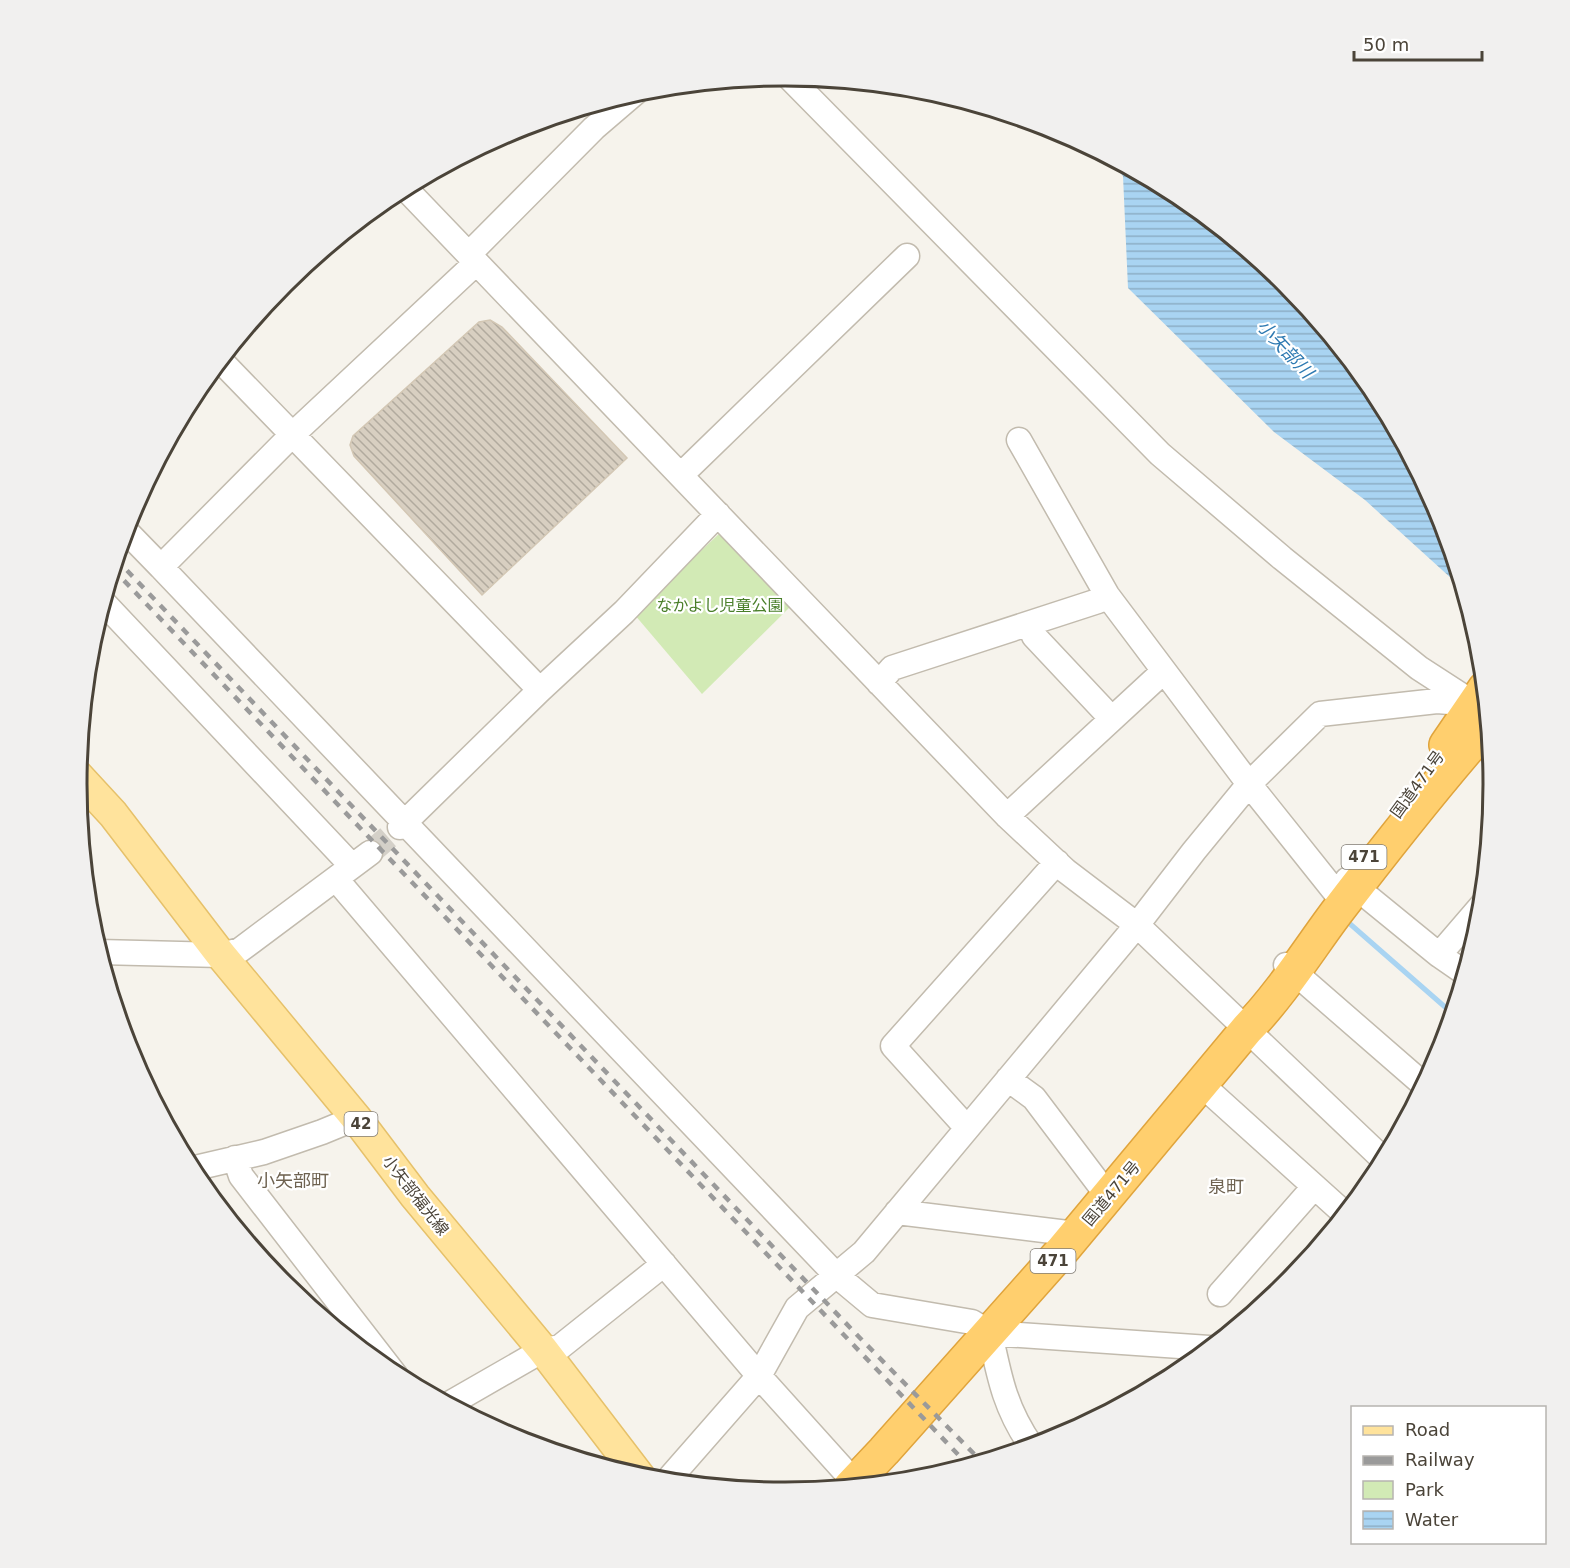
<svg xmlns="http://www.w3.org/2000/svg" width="1570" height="1568" viewBox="0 0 1570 1568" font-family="'DejaVu Sans','Noto Sans JP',sans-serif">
  <defs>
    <pattern id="water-rules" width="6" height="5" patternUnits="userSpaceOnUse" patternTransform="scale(1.5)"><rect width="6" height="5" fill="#a9d4f2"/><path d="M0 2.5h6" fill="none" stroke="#8caec5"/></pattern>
    <pattern id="building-back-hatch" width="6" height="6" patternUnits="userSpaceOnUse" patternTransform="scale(1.5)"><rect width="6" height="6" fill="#d8cfc1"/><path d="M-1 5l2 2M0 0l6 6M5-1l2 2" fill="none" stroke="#b1aa9e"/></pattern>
  </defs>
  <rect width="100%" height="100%" fill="#f6f3ec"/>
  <!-- green -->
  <path fill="#d2eab5" d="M721,532L792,605L702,694L634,614Z"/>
  <!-- water -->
  <path fill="url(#water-rules)" d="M1101,153L1179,195L1287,283L1375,390L1440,513L1463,589L1365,500L1274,432L1128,288L1123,176Z"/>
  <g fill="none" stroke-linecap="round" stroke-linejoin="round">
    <!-- stream -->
    <path stroke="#a9d4f2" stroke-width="5" d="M1349,923L1453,1014"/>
  </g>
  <!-- building -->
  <path fill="url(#building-back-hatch)" stroke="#d3c7b4" stroke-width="1.5" d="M490,320L502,327L627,458L482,595L354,456L350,445L353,436L479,322Z"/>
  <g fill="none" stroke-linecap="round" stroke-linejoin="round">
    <!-- minor-tunnel -->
    <path stroke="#d4d0c8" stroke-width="24" stroke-dasharray="24 12" stroke-linecap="butt" d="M370,853L400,827"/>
    <defs>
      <path id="minor" d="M787,75L1160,454L1282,558L1419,668L1473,703
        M404,187L1007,816L1066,871L1137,925L1384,1160
        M469,254L594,128L636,92
        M220,360L540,690
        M1019,440L1107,595L1249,784L1344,903
        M681,475L907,256
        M125,530L161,567L292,435L476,263
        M161,567L836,1275L872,1305L972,1322L990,1333L1209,1348
        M103,602L351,865
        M1030,624L1034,636L1112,719
        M879,683L892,668L1098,601L1107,595
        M1007,816L1164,671
        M400,827L540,690L624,612L718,514
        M336,879L759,1376L858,1486
        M1347,880L1439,955L1465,973
        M99,952L221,955L240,950L370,853
        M1439,955L1482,905
        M1286,965L1424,1085
        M1008,1079L1034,1098L1108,1196
        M1202,1085L1345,1214
        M967,1128L893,1046L1057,862
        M235,1158L241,1176L396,1376
        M191,1169L264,1152L322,1132L356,1118
        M897,1212L1076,1234
        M1220,1294L1314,1187
        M990,1333C999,1376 1005,1409 1032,1447
        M449,1404L543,1350L560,1347L664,1264
        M667,1481L759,1376L797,1308L864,1252L1137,925L1194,851L1249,784L1320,714L1437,701L1475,704"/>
      <path id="major" d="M77,775L113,814L221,955L356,1118L415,1196L543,1350L640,1477"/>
      <path id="highway" d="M1446,745L1485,688
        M850,1487L884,1451L1061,1252L1247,1029C1281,994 1307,952 1336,913C1385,849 1435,785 1488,725"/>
    </defs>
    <!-- minor casing -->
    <use href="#minor" stroke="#c2bbae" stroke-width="27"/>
    <!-- major casing -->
    <use href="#major" stroke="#e6c16a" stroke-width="33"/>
    <!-- highway casing -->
    <use href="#highway" stroke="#e0a43c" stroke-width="36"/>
    <!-- minor -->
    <use href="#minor" stroke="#fff" stroke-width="24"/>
    <!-- major -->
    <use href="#major" stroke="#ffe39c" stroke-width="30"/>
    <!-- highway -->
    <use href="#highway" stroke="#ffcf6e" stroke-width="33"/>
    <!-- rail -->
    <path stroke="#9a9a9a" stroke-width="4.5" stroke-dasharray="8 8" stroke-linecap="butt" d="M116,559L860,1338L982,1462
      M113,569L969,1466"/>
  </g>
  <g text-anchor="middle" stroke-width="4.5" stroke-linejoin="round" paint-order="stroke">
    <!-- shield labels -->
    <g fill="#fff" stroke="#817c74" stroke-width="1.5">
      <rect x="1341.5" y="845" width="45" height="24" rx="4.5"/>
      <rect x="344.5" y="1112" width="33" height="24" rx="4.5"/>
      <rect x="1030.5" y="1249" width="45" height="24" rx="4.5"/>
    </g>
    <g font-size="15" font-weight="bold" fill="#4b4439">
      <text x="1364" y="862">471</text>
      <text x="361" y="1129">42</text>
      <text x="1053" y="1266">471</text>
    </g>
    <!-- park labels -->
    <g font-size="16" fill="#4a7f2a" stroke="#fff">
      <text x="720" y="611">なかよし児童公園</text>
    </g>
    <!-- street labels -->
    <g font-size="16" fill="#4b4439" stroke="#fff">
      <text transform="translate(1417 784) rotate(-54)" y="6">国道471号</text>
      <text transform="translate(1111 1193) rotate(-50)" y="6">国道471号</text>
      <text transform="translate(416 1195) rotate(52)" y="6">小矢部福光線</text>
    </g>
    <!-- water labels -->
    <g font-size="18" font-style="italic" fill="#2e7ab2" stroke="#fff">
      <text transform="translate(1285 349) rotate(47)" y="6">小矢部川</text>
    </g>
    <!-- neighbourhood labels -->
    <g font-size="18" fill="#6e6250" stroke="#fff">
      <text x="293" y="1187">小矢部町</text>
      <text x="1226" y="1193">泉町</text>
    </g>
  </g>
  <!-- crop -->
  <path d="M0 0H1570V1568H0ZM87 784a698 698 0 1 1 1396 0a698 698 0 1 1-1396 0Z" fill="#f1f0ef" fill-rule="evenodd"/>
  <path fill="none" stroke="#4b4439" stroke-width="3" d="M87 784a698 698 0 1 1 1396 0a698 698 0 1 1-1396 0Z"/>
  <!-- legend -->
  <rect x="1351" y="1406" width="195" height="138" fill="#ffffff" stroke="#b7b4b0" stroke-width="1.5"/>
  <rect x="1363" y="1426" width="30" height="9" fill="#ffe39c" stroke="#b7b4b0" stroke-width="1.5"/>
  <text x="1405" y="1436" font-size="18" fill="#4b4439">Road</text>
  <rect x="1363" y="1456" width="30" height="9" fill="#9a9a9a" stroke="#b7b4b0" stroke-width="1.5"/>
  <text x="1405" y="1466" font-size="18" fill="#4b4439">Railway</text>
  <rect x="1363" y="1481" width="30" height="18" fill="#d2eab5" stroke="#b7b4b0" stroke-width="1.5"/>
  <text x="1405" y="1496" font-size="18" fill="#4b4439">Park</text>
  <rect x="1363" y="1511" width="30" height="18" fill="url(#water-rules)" stroke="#b7b4b0" stroke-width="1.5"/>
  <text x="1405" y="1526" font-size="18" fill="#4b4439">Water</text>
  <!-- scale -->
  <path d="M1354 51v9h128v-9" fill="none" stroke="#4b4439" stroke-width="3"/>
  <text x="1363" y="51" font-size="18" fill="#4b4439" stroke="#ffffff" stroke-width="4.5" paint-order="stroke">50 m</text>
</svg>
